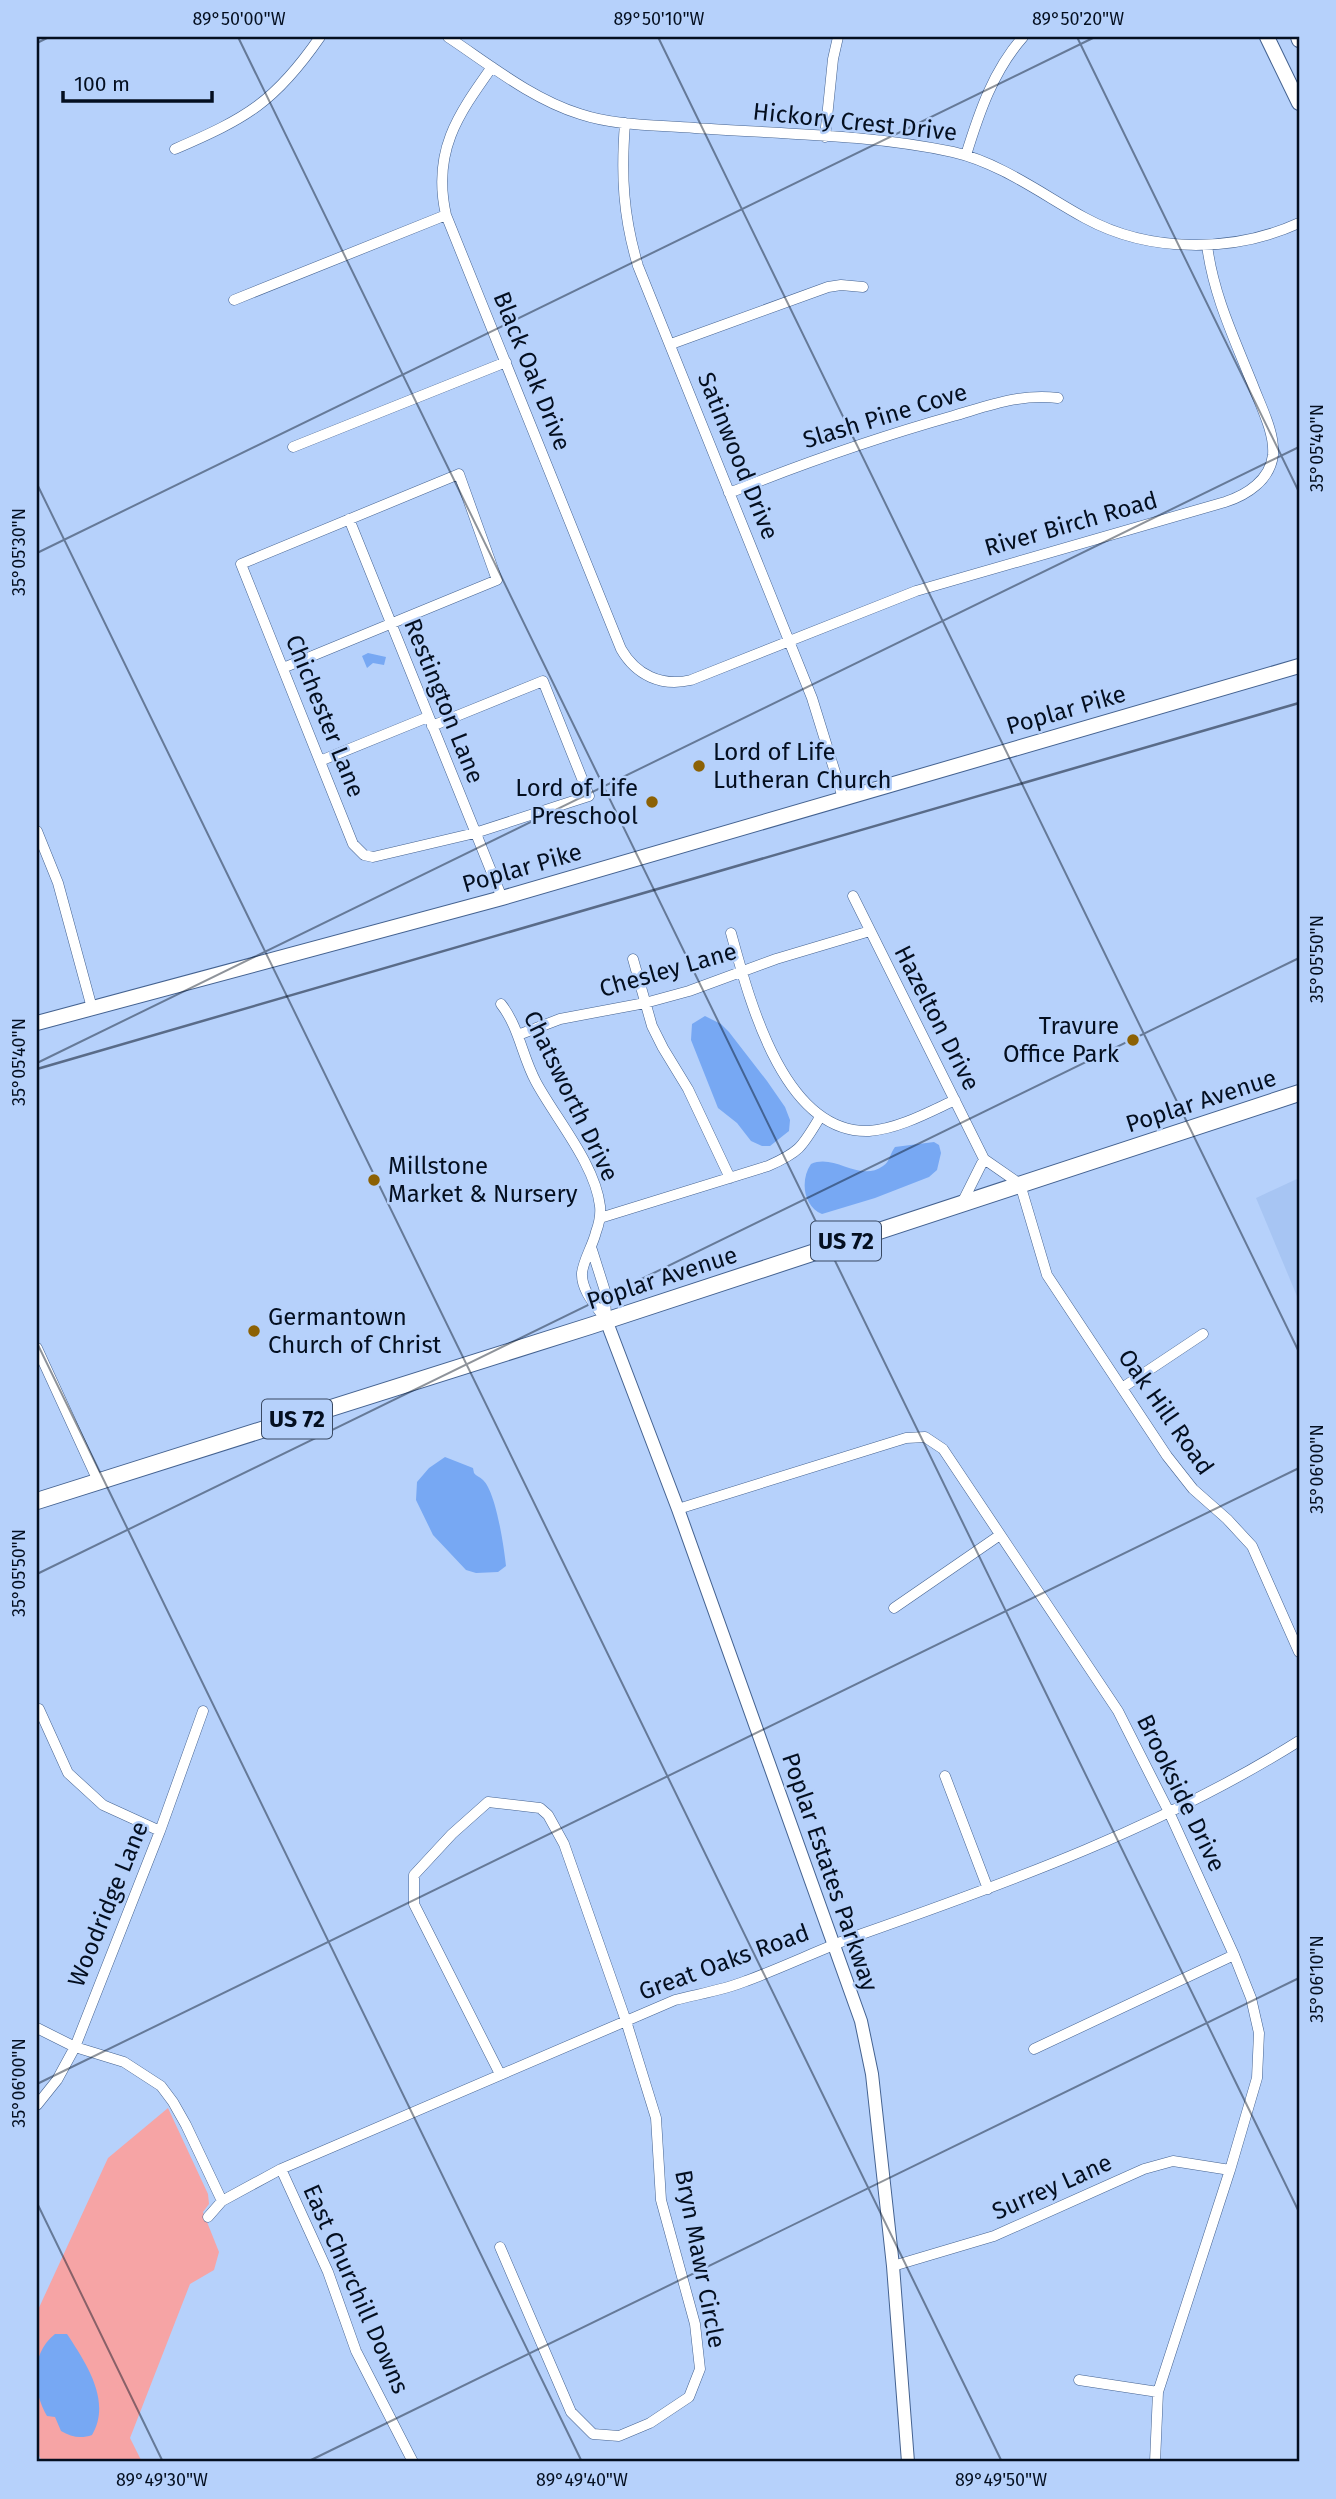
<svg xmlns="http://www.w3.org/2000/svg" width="1336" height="2499" viewBox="0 0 1336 2499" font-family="'Fira Sans',sans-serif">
  <rect width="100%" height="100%" fill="#b6d1fb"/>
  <!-- built -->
  <path fill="#a7c5f3" d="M1299,1178V1301L1256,1198Z"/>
  <!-- green -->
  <path fill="#f6a4a5" d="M168,2108L208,2194L209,2204L203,2212L219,2252L214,2270L190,2284L130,2438L142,2462H42L37,2451V2312L108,2158Z"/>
  <!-- water -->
  <path fill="#77a8f3" d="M368,653L386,657L384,665L373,663L367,668L362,656Z
    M705,1016L721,1024L729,1032L767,1081L785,1107L790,1120L789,1131L770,1146H762L751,1141L737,1123L718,1108L691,1040L692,1024Z
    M934,1142L939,1145L941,1153L937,1170L929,1177L875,1198L822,1214C803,1206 800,1180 811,1164C835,1153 859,1183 883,1166C890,1162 890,1153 895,1147Z
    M445,1457L473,1468L474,1473C476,1476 480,1477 483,1480C496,1492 504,1547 506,1566L498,1572L476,1573L466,1570L433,1535L416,1500L417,1482L429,1468Z
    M55,2334H67C86,2363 112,2401 92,2435C81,2439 71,2437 61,2431L55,2417L47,2416C32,2390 30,2354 55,2334Z"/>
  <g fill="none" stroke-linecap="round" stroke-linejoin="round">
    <defs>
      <path id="minor" d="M448,37C490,65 532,99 580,114C616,126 657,125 695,128C780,134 869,134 953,152C1001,163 1043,195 1085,218C1149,253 1233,253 1299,223
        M492,67C457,116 432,152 446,215L621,649C636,675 661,687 691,680L916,591L1225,502C1247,495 1270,480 1273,455C1275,432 1260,405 1252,383C1234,338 1213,294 1207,245
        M625,123C621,175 623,216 638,266L812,698L843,798
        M825,137L833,59L838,37
        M175,149C247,118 275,102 320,37
        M966,155C979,113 993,71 1023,37
        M234,300L446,215
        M671,344L828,287L841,285L863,287
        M293,447L506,362
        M729,493C804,463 875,438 953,416C988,406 1021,393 1058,398
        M349,519L502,898
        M283,668L497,580L459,474L241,564L353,844L364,855L373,857L475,833L589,796L543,681L432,726
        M320,761L428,717
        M37,831L58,883L92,1008
        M853,896L984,1159L1020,1184L1047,1275L1167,1456L1193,1489L1227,1519L1252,1546L1299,1652
        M731,933C749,998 783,1134 869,1131C898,1129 929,1112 955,1100
        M633,959L652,1026L663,1048L688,1089L730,1178
        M501,1004C519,1027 522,1056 536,1082C556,1119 595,1164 600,1206C601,1215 599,1224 596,1232C593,1245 583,1261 582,1273C581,1291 597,1307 606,1320
        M518,1035L560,1019L645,1003L689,991L776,959L870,931
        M962,1203L984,1159
        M600,1218L768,1166C800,1152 802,1147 820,1117
        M592,1250L605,1291L606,1320
        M37,1348L98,1481
        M1122,1388L1203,1334
        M678,1509L906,1438L925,1437L943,1449L1118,1711L1169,1812L1234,1955L1251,1998L1259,2033L1257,2078L1230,2170L1158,2392L1155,2462
        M894,1608L1000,1535
        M39,1709L68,1773L103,1805L160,1831
        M945,1776L988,1889
        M37,2028L75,2047L124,2062L161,2086L173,2102L186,2125L222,2201
        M1034,2049L1234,1955
        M37,2105L57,2080L75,2047L160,1831L203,1711
        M281,2169L328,2272L356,2351L413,2462
        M208,2217L222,2201L281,2169L675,2000C698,1994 724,1990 746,1981C784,1967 821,1949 859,1935C1010,1882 1164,1826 1299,1741
        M500,2247L571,2412L593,2434L619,2436L650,2423L689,2397L700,2369L695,2324L661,2200L656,2118L626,2021L564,1844L548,1815L540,1808L488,1802L452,1834L414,1875V1904L500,2074
        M893,2266L994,2236L1144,2169L1173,2161L1230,2170
        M1079,2380L1158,2392"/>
      <path id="tertiary" d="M606,1320L678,1509L861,2021L872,2074L893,2266L908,2462"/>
      <path id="secondary" d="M1267,37L1299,103
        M1298,37L1299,40
        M37,1023L502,898L1299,666"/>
      <path id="primary" d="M37,1501L590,1326L1299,1093"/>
    </defs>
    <!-- minor casing -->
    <use href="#minor" stroke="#446290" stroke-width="11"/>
    <!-- tertiary casing -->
    <use href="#tertiary" stroke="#446290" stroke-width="14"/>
    <!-- secondary casing -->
    <use href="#secondary" stroke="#446290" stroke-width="16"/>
    <!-- primary casing -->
    <use href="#primary" stroke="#446290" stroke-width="18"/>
    <!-- minor -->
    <use href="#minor" stroke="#fff" stroke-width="10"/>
    <!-- tertiary -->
    <use href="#tertiary" stroke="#fff" stroke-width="12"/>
    <!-- secondary -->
    <use href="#secondary" stroke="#fff" stroke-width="14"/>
    <!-- primary -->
    <use href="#primary" stroke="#fff" stroke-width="16"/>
    <!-- rail -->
    <path stroke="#596b88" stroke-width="2.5" d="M37,1069L1299,703"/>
  </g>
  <!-- ticks -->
  <path fill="none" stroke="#040f20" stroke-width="2" stroke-opacity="0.45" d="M238,37L1299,2212M658,37L1299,1352M1077,37L1299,492M37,43L49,37M37,484L1002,2462M37,553L1095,37M37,1063L1299,447M37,1343L582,2462M37,1574L1299,958M37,2084L1299,1468M37,2203L163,2462M307,2462L1299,1978"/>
  <!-- markers -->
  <g fill="#8c6104" stroke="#b6d1fb" stroke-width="2.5">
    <circle cx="699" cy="766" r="7"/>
    <circle cx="652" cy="802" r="7"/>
    <circle cx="1133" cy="1040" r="7"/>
    <circle cx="374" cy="1180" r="7"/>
    <circle cx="254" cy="1331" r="7"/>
  </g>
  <g text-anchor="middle" stroke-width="5" stroke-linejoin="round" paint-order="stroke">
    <!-- shield labels -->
    <g fill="#b6d1fb" stroke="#394962" stroke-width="2">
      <rect x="811" y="1221.5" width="70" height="39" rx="5"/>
      <rect x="262" y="1399.5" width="70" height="39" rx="5"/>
    </g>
    <g font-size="23" font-weight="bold" fill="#040f20">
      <text x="846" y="1249">US 72</text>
      <text x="297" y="1427">US 72</text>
    </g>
    <!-- street labels -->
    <g font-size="24" fill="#040f20" stroke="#b6d1fb">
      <text transform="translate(855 122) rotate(6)" y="8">Hickory Crest Drive</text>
      <text transform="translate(532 371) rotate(68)" y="8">Black Oak Drive</text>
      <text transform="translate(885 416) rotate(-17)" y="8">Slash Pine Cove</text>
      <text transform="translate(738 456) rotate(68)" y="8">Satinwood Drive</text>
      <text transform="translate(1071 524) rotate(-16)" y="8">River Birch Road</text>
      <text transform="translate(444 701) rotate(68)" y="8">Restington Lane</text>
      <text transform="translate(1066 710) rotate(-16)" y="8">Poplar Pike</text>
      <text transform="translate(325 716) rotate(68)" y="8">Chichester Lane</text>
      <text transform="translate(522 868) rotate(-16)" y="8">Poplar Pike</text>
      <text transform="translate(668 970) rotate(-16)" y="8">Chesley Lane</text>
      <text transform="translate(937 1018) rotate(63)" y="8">Hazelton Drive</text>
      <text transform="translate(571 1096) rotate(64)" y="8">Chatsworth Drive</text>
      <text transform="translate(1201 1101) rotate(-18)" y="8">Poplar Avenue</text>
      <text transform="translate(662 1278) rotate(-18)" y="8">Poplar Avenue</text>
      <text transform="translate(1166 1412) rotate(55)" y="8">Oak Hill Road</text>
      <text transform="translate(1181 1793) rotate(64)" y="8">Brookside Drive</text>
      <text transform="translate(830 1872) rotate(71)" y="8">Poplar Estates Parkway</text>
      <text transform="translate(108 1904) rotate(-68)" y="8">Woodridge Lane</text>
      <text transform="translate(724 1962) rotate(-20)" y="8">Great Oaks Road</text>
      <text transform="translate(1052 2187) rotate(-24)" y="8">Surrey Lane</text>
      <text transform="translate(700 2259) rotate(79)" y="8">Bryn Mawr Circle</text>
      <text transform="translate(356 2289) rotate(66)" y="8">East Churchill Downs</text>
    </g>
    <!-- poi labels -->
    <g font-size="24" fill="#040f20" stroke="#b6d1fb" text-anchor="start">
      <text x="713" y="760">Lord of Life<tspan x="713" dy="28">Lutheran Church</tspan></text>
      <text x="638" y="796" text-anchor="end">Lord of Life<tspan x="638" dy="28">Preschool</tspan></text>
      <text x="1119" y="1034" text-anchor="end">Travure<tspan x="1119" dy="28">Office Park</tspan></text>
      <text x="388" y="1174">Millstone<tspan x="388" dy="28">Market &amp; Nursery</tspan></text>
      <text x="268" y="1325">Germantown<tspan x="268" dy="28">Church of Christ</tspan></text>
    </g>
  </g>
  <!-- border -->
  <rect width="1336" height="2499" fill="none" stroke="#b6d1fb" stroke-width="77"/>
  <!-- scale -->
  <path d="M63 91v10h149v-10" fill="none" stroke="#040f20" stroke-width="3.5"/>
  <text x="74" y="91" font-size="21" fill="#040f20" stroke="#b6d1fb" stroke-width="5" paint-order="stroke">100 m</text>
  <rect x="38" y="38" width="1260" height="2422" fill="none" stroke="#040f20" stroke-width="2.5"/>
  <g font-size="18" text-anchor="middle" fill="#040f20">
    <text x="239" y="25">89°50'00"W</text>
    <text x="659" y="25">89°50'10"W</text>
    <text x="1078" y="25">89°50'20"W</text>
    <text transform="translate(1317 448) rotate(-90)" y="6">35°05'40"N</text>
    <text transform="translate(19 552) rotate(-90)" y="6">35°05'30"N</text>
    <text transform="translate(1317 959) rotate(-90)" y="6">35°05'50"N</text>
    <text transform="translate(19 1062) rotate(-90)" y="6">35°05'40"N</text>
    <text transform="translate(1317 1469) rotate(-90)" y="6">35°06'00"N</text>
    <text transform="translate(19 1573) rotate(-90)" y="6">35°05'50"N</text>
    <text transform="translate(1317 1979) rotate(-90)" y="6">35°06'10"N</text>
    <text transform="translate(19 2083) rotate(-90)" y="6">35°06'00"N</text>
    <text x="162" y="2486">89°49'30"W</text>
    <text x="582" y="2486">89°49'40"W</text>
    <text x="1001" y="2486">89°49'50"W</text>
  </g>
</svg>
